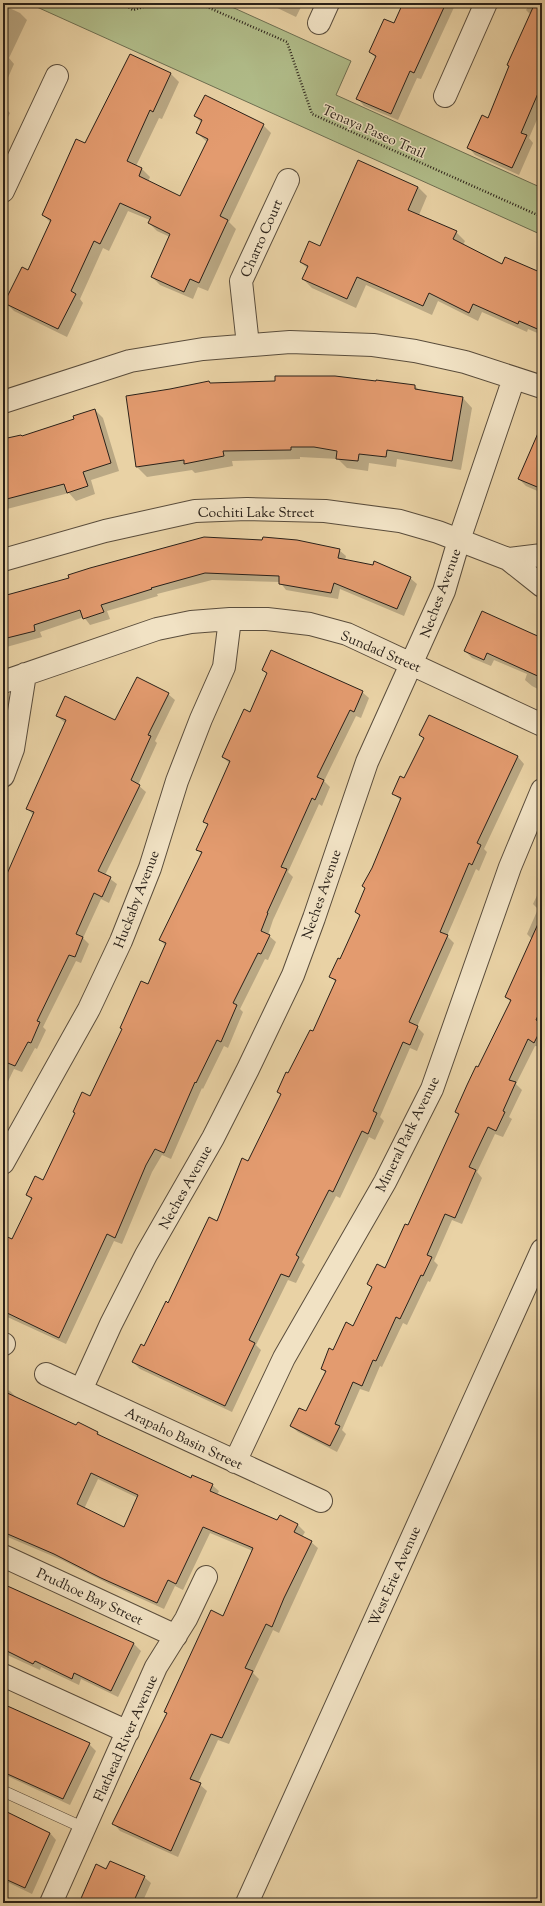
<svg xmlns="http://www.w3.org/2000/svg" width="545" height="1906" viewBox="0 0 545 1906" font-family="'Sorts Mill Goudy',serif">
  <rect width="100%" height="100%" fill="#e9d2a5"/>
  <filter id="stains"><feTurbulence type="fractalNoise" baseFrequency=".005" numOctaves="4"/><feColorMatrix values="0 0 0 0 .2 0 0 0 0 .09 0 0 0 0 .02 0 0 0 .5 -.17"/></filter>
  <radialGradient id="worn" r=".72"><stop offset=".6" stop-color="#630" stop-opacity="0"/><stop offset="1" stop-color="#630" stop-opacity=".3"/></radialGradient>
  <!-- green -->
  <path fill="#b1bd8a" stroke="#6e6f52" d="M28,3H223L351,61L336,95L542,188V235Z"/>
  <!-- shadow -->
  <path fill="#0003" fill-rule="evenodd" d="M267,3H303L296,17Z
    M404,3H456L421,79L417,78L398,120L364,106L358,99L376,58L370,52L394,25Z
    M530,3H542V108L529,138L533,143L519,175L475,155L469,148L488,119L531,15L526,10Z
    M3,5L20,13L27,20L9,58L14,64L3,89Z
    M130,55L171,74L179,82L162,119L159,118L136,166L142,169L150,177L148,182L180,197L207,142L197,133L202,123L195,116L263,125L271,133L229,222L236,229L208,291L198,287L193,299L160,285L152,277L170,237L157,231L149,223L150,220L128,211L109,251L103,248L80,299L83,303L67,337L14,311L6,303L29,272L51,223L43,215L86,145Z
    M3,106L10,113L3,127Z
    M418,187L427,196L419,215L456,232L465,241L463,245L503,265L542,274V335L528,329L527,332L482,312L478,321L438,301L432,315L366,285L356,308L312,288L303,279L308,269L301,262L321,247Z
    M209,382L211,384L415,386L419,390L463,398L472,408L461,470L397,459L396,467L369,463L368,471L347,468L338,459L300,457V459L232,461L233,466L195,473L192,470L147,477L137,467L127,397L171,390Z
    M95,410L103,418L119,471L91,480L95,494L76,501L69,493L3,510V440L23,437L75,419Z
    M542,435V493L526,486L519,479Z
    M339,550L346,556L345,560L410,578L417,584L404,616L340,589L338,599L286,590L280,582L212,580L157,594L158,596L107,611L110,619L90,625L84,617L40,632L42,637L3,648V596Z
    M542,638V691L532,686L525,680L527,674L494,660L491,666L472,658L465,651Z
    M263,670L362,692L369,698L361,718L356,716L324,781L330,787L322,806L319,804L288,872L293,877L273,920L268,935L276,942L268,960L265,959L240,1009L243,1012L228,1048L224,1046L203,1089L202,1088L171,1159L162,1155L152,1172L122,1244L114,1241L66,1344L3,1315V1240L12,1241L32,1200L27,1195L44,1181L91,1097L149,986L166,946L160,940L202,854L197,849L208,825L205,822L230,764L223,757L251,713L268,675Z
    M168,694L175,700L155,741L157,743L138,785L146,792L105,875L117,884L109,903L101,899L83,938L89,944L81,963L76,961L43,1027L46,1030L37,1049L35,1048L22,1072L14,1069L3,1092V881L5,882L34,816L27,808L65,723L57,716L116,722Z
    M420,735L518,757L524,764L484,849L487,852L479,871L476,869L447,936L454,943L417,1027L424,1034L417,1051L410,1048L380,1117L384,1121L375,1140L369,1137L340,1198L336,1196L302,1262L305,1265L296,1283L288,1280L256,1345L261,1350L232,1412L140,1369L133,1362L144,1347L217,1222L282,1095L278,1092L314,1033L336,982L330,977L341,961L360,917L356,912L366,889L363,886L373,868L401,801L393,793L405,780L425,739Z
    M542,885V1047L535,1046L516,1084L522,1090L509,1117L512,1119L503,1137L495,1134L477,1172L482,1178L462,1224L452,1220L434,1261L438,1265L430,1282L428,1281L407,1325L403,1323L382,1367L380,1366L369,1392L360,1389L342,1430L346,1434L337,1452L298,1432L291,1426L307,1412L326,1373L322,1369L354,1328L372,1288L369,1284L385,1269L408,1227L460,1115L456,1112L511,1002L506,997L532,939L527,934L538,909L533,904Z
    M3,1388L10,1391L17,1398L77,1427L97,1432L102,1437L191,1479L212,1485L219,1491L217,1495L278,1522L280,1516L298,1525L305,1532L302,1537L311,1542L318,1548L279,1633L273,1630L253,1673L259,1679L229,1744L218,1740L198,1783L207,1791L178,1857L120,1831L114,1824L168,1714L165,1712L224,1617L253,1551L210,1533L183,1590L175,1586L164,1609L109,1584L62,1560L3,1535ZM98,1479L138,1498L124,1528L84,1509Z
    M3,1584L134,1644L141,1651L118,1697L81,1679L79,1685L41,1667L40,1670L3,1653Z
    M3,1705L89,1744L96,1751L70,1805L3,1774Z
    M3,1811L50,1833L56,1840L32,1894L3,1880Z
    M107,1870L144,1877L151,1883L142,1903H79Z"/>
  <!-- building -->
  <path fill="#e39b6f" stroke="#2a2119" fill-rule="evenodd" d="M403,3H446L414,73L410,71L391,114L356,99L376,56L369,52L384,19L394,23Z
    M535,3H542V84L521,133L527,135L512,168L467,148L482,115L488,118L509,66L507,65Z
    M130,54L171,73L153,112L150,110L127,161L142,168L139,176L180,196L208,139L196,133L202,120L194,116L205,95L264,124L220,216L228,220L199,283L190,279L184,292L151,277L170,234L148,223L151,217L120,203L100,244L94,241L71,291L76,294L58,329L4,303L22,267L28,270L51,220L42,215L76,139L85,143Z
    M358,160L418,187L408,210L457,231L453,239L502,264L505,257L542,273V331L519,321L518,324L473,304L469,313L429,293L423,306L357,277L347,299L302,279L308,266L300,262L309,241L320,246Z
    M275,376H335L376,381V380L415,385V389L463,397L452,461L387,450L386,457L359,454L358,461L336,459L337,451L314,447H291V450L223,451L224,456L184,464V460L136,467L126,396L170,389L209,381L210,383L275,381Z
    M95,409L111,463L83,472L88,486L67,493L64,484L3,500V439L21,435L22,436L74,419L73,416Z
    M542,424V489L518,479Z
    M204,537L262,540L263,537L297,540L340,549L338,558L373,565L374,561L411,577L397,609L334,583L331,593L279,584V576L205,573L151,588L152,589L101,605L104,612L83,619L80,610L34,625L35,631L3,639V596L69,578L68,575L90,568Z
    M482,611L542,638V678L487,653L484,660L464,651Z
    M271,650L363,691L354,712L350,710L317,777L324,780L315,800L312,798L281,867L287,869L267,913H268L261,931L270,935L261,954L258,953L233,1003L237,1005L221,1042L217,1040L196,1083L195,1082L164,1153L155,1149L146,1165L115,1238L107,1234L59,1338L3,1311V1235L12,1239L32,1198L26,1195L35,1176L43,1180L75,1113L73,1112L82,1092L90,1096L122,1029L120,1028L141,981L148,984L166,943L159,940L202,852L196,850L208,824L203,822L230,761L222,757L244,709L250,712L267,673L262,670Z
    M137,677L169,693L148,735L151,736L131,780L140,785L98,871L111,877L102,897L94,893L76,934L83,937L75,957L69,955L37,1021L40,1022L31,1043L28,1042L15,1066L3,1061V883L34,812L26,809L66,720L56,716L65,696L115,720Z
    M429,715L518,756L477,843L481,845L472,865L469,863L440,932L448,935L409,1022L418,1026L410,1045L403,1042L373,1111L377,1113L368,1134L362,1131L333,1192L329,1190L296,1255L299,1257L289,1277L281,1274L249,1340L255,1343L225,1406L132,1362L141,1344L144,1346L166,1301L168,1303L209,1217L217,1221L242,1158L248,1161L281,1094L277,1092L286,1072L288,1073L310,1030L313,1031L336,980L329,977L338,958L340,959L360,915L355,912L365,888L362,886L372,868L401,798L392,794L400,776L404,778L424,738L419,735Z
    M542,915V1007L536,1020L542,1023V1027L534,1043L528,1039L509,1080L516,1082L503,1111L505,1112L496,1131L488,1127L469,1167L476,1170L455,1218L445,1214L427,1255L432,1257L423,1276L421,1275L400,1319L396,1317L376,1361L373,1360L362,1386L353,1382L335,1424L340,1426L330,1446L290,1426L299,1408L306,1411L326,1371L321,1369L329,1348L333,1350L346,1322L353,1326L372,1287L367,1284L377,1264L385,1268L405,1224L408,1225L459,1114L455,1112L467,1085L476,1066L478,1067L511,1000L505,997Z
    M3,1391L76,1425L78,1422L98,1432L97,1434L191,1478L192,1475L213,1484L210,1491L277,1520L280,1515L298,1524L294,1532L312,1541L284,1598L272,1627L266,1624L245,1668L253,1671L222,1738L211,1734L190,1779L201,1783L171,1851L112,1824L167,1713L164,1712L211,1610L223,1616L253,1548L203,1527L176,1584L168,1580L157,1603L101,1578L54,1554L3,1532ZM91,1473L138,1495L124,1527L77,1504Z
    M3,1584L134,1643L111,1691L74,1673L72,1679L35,1661L33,1664L3,1649Z
    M3,1704L90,1743L63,1799L3,1772Z
    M3,1810L50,1833L25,1888L3,1878Z
    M110,1861L145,1876L133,1903H79L96,1864L106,1869Z"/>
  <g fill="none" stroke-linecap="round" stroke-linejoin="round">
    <defs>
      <path id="service" d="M3,1791L84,1828"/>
      <path id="minor" d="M319,23L328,3
        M445,96L486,3
        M3,191L57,76
        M248,345L241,281L288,180
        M3,402L130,361L203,349L290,342L373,345L415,351L465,362L542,387
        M508,559L542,555
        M3,560L105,531L195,511L247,509L325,511L400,521L438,532L508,559L542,586
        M3,682L157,629L191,622L230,619H267L310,624L347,634L542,725
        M3,776L13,749L25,674
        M3,1163L89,1009L121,941L150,868L177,781L201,719L224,667L230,619
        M3,1344H4
        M46,1374L321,1501
        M81,1390L111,1324L146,1255L213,1138L248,1069L293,975L314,918L367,762L444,591L459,540L514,378
        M235,1462L284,1358L385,1182L432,1089L510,867L542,790
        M3,1556L176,1636
        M3,1675L128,1732
        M51,1903L156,1667L186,1619L206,1577"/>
      <path id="tertiary" d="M247,1903L542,1250"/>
    </defs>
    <!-- service casing -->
    <use href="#service" stroke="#5a4d3c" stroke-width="12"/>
    <!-- minor casing -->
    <use href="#minor" stroke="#5a4d3c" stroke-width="24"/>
    <!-- tertiary casing -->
    <use href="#tertiary" stroke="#5a4d3c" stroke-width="24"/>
    <!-- path -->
    <path stroke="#2a2119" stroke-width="2.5" stroke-dasharray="1 2" stroke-linecap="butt" d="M121,3L133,10L157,3
      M198,3L287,42L312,114L542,217"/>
    <!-- service -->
    <use href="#service" stroke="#f1e2c4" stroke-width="11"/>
    <!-- minor -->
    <use href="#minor" stroke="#f1e2c4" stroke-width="22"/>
    <!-- tertiary -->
    <use href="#tertiary" stroke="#f1e2c4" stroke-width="22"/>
  </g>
  <g text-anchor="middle" stroke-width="3" stroke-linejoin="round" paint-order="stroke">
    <!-- street labels -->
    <g font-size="14" fill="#2a2119" stroke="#f1e2c4">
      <text transform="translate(374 131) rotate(24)" y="5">Tenaya Paseo Trail</text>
      <text transform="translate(261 238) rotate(-66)" y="5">Charro Court</text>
      <text x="256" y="517">Cochiti Lake Street</text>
      <text transform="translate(440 593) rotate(-70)" y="5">Neches Avenue</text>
      <text transform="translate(381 651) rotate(23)" y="5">Sundad Street</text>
      <text transform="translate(321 894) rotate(-71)" y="5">Neches Avenue</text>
      <text transform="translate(136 899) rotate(-69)" y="5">Huckaby Avenue</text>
      <text transform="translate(407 1134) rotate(-64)" y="5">Mineral Park Avenue</text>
      <text transform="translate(185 1187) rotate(-61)" y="5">Neches Avenue</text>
      <text transform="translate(184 1438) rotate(25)" y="5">Arapaho Basin Street</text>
      <text transform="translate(394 1576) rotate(-66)" y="5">West Erie Avenue</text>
      <text transform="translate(90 1596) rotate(25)" y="5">Prudhoe Bay Street</text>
      <text transform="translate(125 1738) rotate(-66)" y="5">Flathead River Avenue</text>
    </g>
  </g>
  <!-- margin -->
  <rect width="545" height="1906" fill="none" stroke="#e9d2a5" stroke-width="16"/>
  <rect x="4" y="4" width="537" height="1898" fill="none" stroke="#2a2119" stroke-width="2"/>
  <rect x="8" y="8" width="529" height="1890" fill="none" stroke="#2a2119"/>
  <rect width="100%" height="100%" filter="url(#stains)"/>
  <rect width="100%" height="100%" fill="url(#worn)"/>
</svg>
